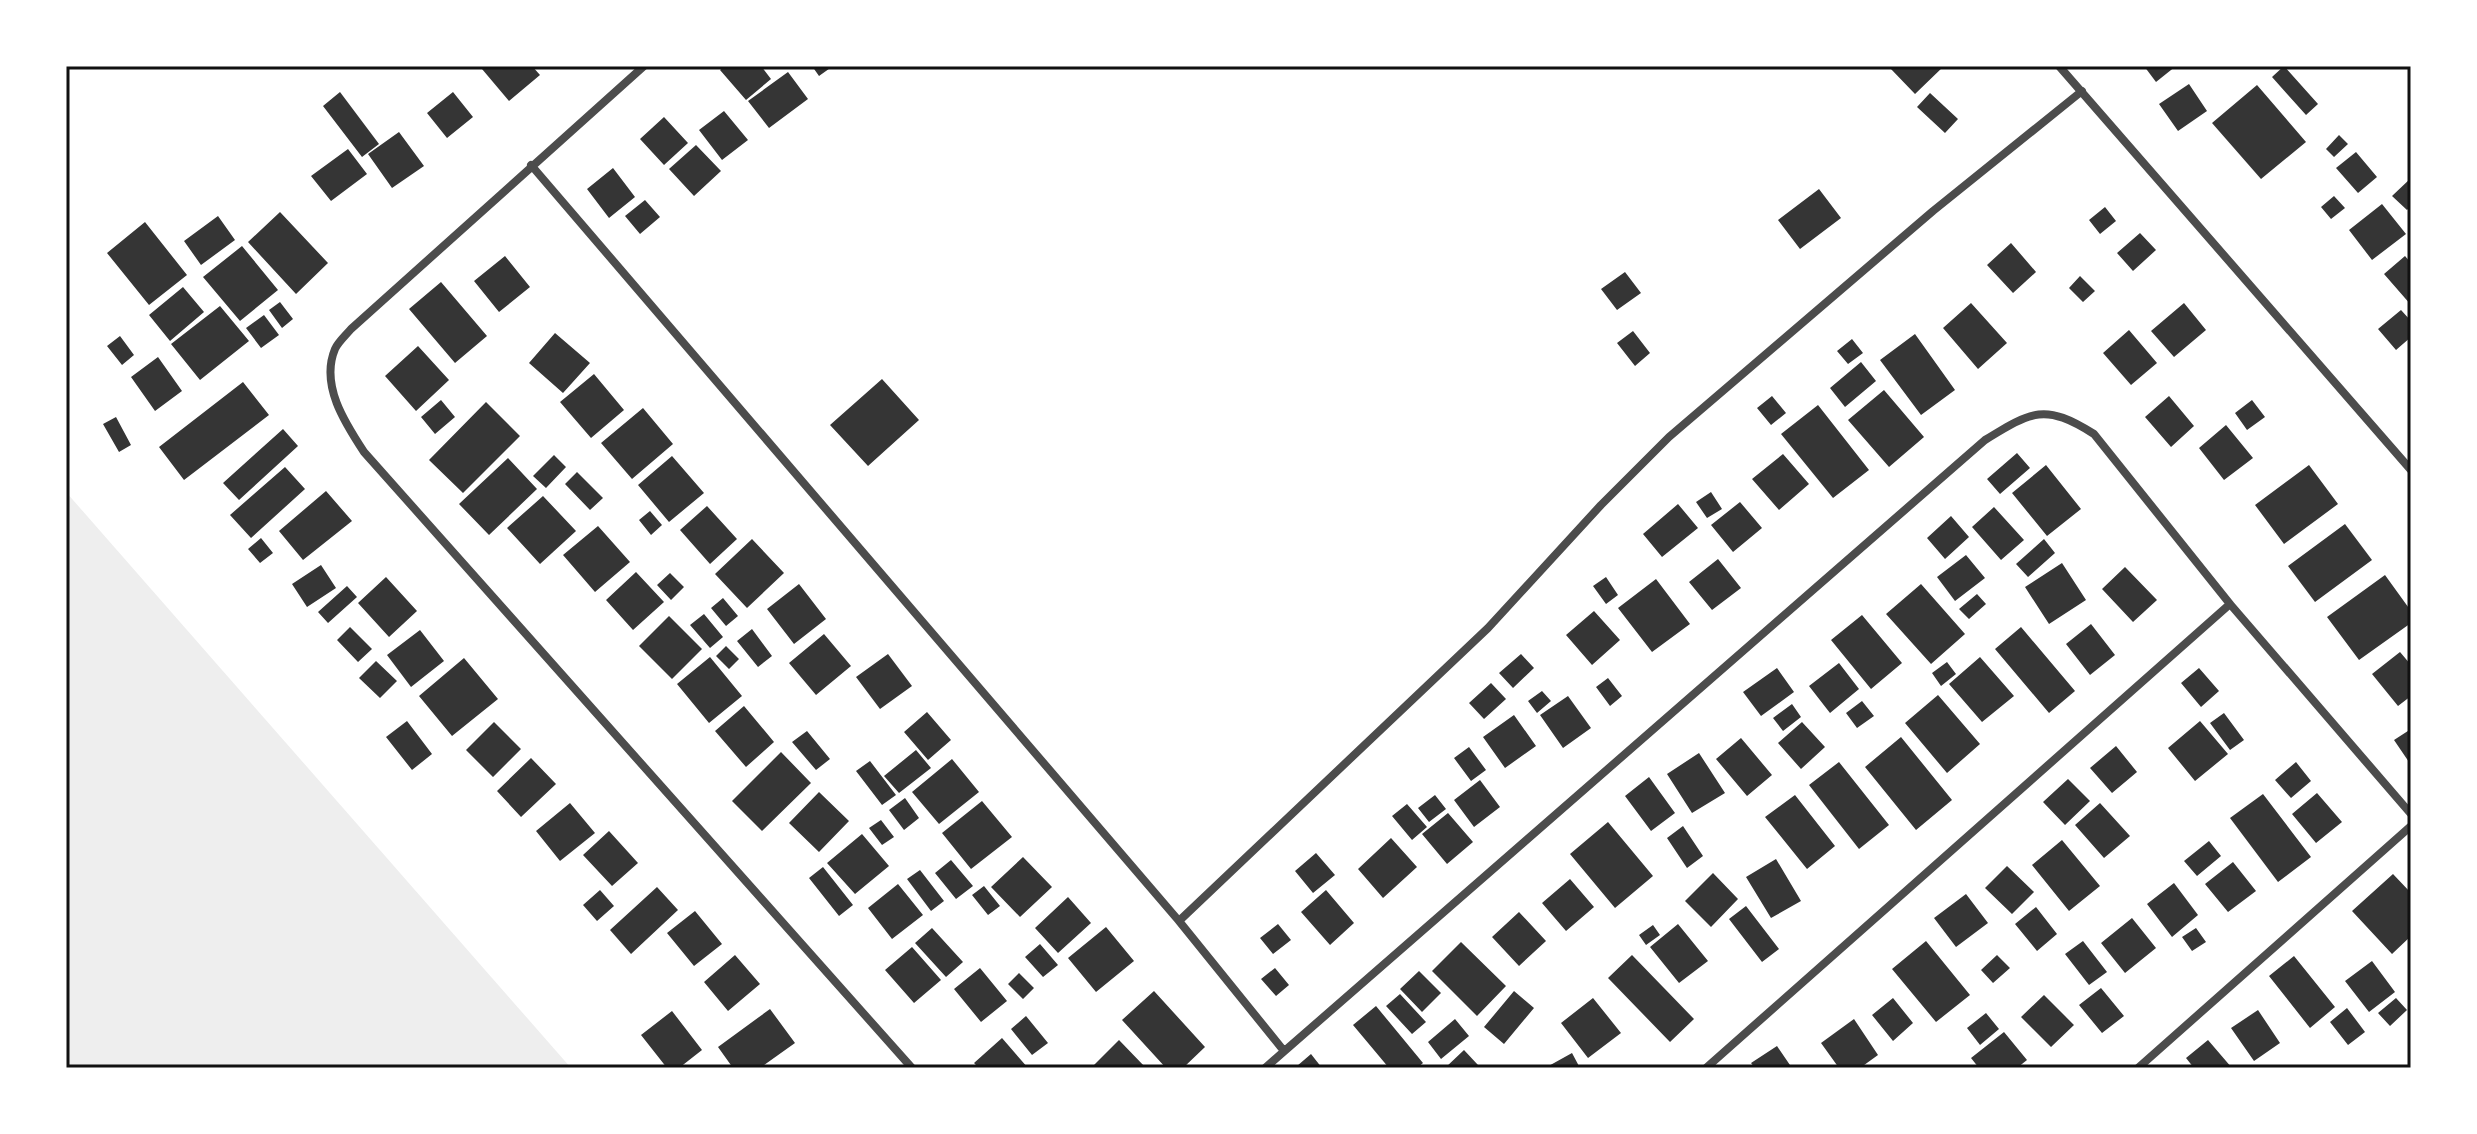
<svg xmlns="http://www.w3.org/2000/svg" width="2477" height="1134" viewBox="0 0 2477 1134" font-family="Mulish,sans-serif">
  <rect width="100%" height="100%" fill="#fff"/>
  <!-- green -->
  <path fill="#eee" d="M66,492L571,1068H66Z"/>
  <!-- building -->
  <path fill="#353535" d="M486,66H532L540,75L509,101L482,69Z
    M725,66H761L771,79L746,100L720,70Z
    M812,66H833L819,76Z
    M1892,66H1944L1915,94L1890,68Z
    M2144,66H2176L2156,82Z
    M2284,66L2318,104L2306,115L2272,77Z
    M788,72L808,99L769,128L748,101Z
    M2189,84L2207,111L2178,131L2159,104Z
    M2257,85L2306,142L2261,179L2212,123Z
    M340,92L379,144L362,157L323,106Z
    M453,92L473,117L447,138L427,113Z
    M1930,93L1958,119L1945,133L1917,107Z
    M724,111L748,140L722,160L699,130Z
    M664,117L688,143L664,165L640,139Z
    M399,132L424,166L392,188L368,154Z
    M2339,135L2348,144L2334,157L2326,149Z
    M696,145L721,171L694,196L669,169Z
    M348,149L367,174L331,201L311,176Z
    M2356,152L2377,177L2358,193L2336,168Z
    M613,168L635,197L609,218L587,189Z
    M2411,178V206L2407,210L2392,196Z
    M1819,189L1841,218L1800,249L1778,220Z
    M2334,196L2345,208L2331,219L2321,207Z
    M645,200L660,217L640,234L625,216Z
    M2382,204L2406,234L2372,260L2349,230Z
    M2105,207L2116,221L2100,234L2089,220Z
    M280,212L328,263L296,294L248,242Z
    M218,216L235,240L201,265L184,241Z
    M145,222L187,275L149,305L107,253Z
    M2140,233L2156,250L2133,271L2117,253Z
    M2011,243L2036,272L2013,293L1987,265Z
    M242,246L278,290L240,321L203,277Z
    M505,256L530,287L499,312L474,281Z
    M2405,256L2411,263V305L2384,274Z
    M1625,272L1641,293L1617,310L1601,289Z
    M2080,276L2095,291L2083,302L2069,288Z
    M441,282L487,336L455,363L409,309Z
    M183,287L204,312L170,341L149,315Z
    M280,302L293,319L282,328L269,310Z
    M1971,303L2007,343L1978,369L1943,328Z
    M2184,303L2206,330L2174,357L2151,331Z
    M220,306L249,341L200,380L171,344Z
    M2401,310L2411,321V337L2396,350L2378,329Z
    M264,315L279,335L261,348L246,328Z
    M2129,330L2157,363L2131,385L2103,353Z
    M1633,331L1650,353L1635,366L1617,343Z
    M555,333L590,363L563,393L529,363Z
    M1915,334L1955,390L1921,415L1880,360Z
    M120,336L134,355L122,365L107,346Z
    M1852,339L1863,353L1848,364L1837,351Z
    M418,346L449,380L416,411L385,376Z
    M158,357L182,391L155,411L131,377Z
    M1861,362L1876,381L1845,407L1830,388Z
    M594,374L624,410L591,438L560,402Z
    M882,379L919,420L868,466L830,425Z
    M243,382L269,415L184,480L159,447Z
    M1884,390L1924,437L1889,467L1848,420Z
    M1772,396L1786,413L1771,425L1757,408Z
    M2169,396L2194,426L2171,447L2145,417Z
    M441,400L455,417L435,434L421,417Z
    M2252,400L2265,417L2247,430L2235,413Z
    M486,402L520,436L463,493L429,460Z
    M1818,405L1869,470L1833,498L1781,434Z
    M643,408L673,444L632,479L601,443Z
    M116,417L131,445L119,452L103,424Z
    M2226,425L2253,458L2224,480L2199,448Z
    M283,429L298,446L239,500L223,483Z
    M2017,453L2030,468L2000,494L1987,479Z
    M1783,454L1809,484L1779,510L1752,479Z
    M554,455L566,467L546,488L533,476Z
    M672,456L704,493L669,522L638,485Z
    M508,458L537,489L489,535L459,504Z
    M2046,465L2081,509L2047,536L2012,493Z
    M2309,465L2338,504L2284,544L2255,505Z
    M285,467L305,489L251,538L230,515Z
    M577,472L603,498L590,510L565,484Z
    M326,491L352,521L303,560L279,531Z
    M1711,492L1722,509L1707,518L1696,502Z
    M543,496L576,531L540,564L507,528Z
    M1740,502L1762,528L1733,552L1711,525Z
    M1678,504L1698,528L1662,557L1643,534Z
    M707,506L737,539L710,564L680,530Z
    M1994,507L2024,540L2001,560L1972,527Z
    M650,511L662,525L651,535L639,520Z
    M1951,516L1969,537L1945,559L1927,538Z
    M2345,524L2372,560L2315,602L2288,566Z
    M598,526L630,562L595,592L563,555Z
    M261,538L273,553L260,563L248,549Z
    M752,539L784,573L747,608L715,574Z
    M2044,539L2055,553L2028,577L2016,564Z
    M1966,555L1985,578L1955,601L1937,577Z
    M1718,559L1741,588L1712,610L1689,582Z
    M2062,563L2086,600L2049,624L2025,587Z
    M321,565L336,588L307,607L292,584Z
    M2125,567L2157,600L2133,622L2102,589Z
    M636,572L664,602L633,630L606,600Z
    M670,573L684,587L671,600L657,585Z
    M2385,575L2411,611V623L2359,660L2327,617Z
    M386,577L417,611L389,637L358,603Z
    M1606,577L1618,595L1606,604L1593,586Z
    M1656,579L1690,624L1652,652L1618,608Z
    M799,584L826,619L794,644L767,609Z
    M1921,584L1965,634L1931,664L1886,614Z
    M347,586L357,597L328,623L318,612Z
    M1977,594L1986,604L1969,619L1959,609Z
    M723,598L738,616L726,626L711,608Z
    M1594,611L1620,640L1592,665L1566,635Z
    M704,614L723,637L710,648L690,625Z
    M1862,615L1902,663L1871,689L1831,640Z
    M669,616L702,649L672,679L639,646Z
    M2091,624L2115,655L2090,675L2066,644Z
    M350,627L372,649L358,662L337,640Z
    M2021,627L2075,691L2049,713L1995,649Z
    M752,629L772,656L758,667L737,641Z
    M420,630L444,661L411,687L387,655Z
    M824,634L851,666L816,695L789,663Z
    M726,646L739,659L729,669L716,656Z
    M2400,652L2411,665V696L2398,706L2372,674Z
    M888,654L912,686L880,709L856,677Z
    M1521,654L1534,668L1513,688L1499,673Z
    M710,657L742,696L709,723L677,684Z
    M1980,657L2014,696L1982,722L1949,684Z
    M464,658L498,699L452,736L419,696Z
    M376,661L397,681L380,698L359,678Z
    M1947,662L1956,674L1941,686L1932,673Z
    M1839,663L1859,689L1830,713L1809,686Z
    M1777,668L1794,692L1761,716L1743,692Z
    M2199,668L2219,691L2201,707L2181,683Z
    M1608,678L1622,696L1610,706L1596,687Z
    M1491,683L1506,699L1484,719L1469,703Z
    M1542,691L1551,701L1537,713L1528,701Z
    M1938,695L1980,744L1947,773L1905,723Z
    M1568,696L1591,728L1563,748L1540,715Z
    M1862,701L1874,716L1857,728L1846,713Z
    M1792,704L1801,717L1783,731L1773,718Z
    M744,706L774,742L746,767L715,731Z
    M927,712L951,740L928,760L904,732Z
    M2224,713L2244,740L2230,750L2210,723Z
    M1514,715L1536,746L1505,768L1483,737Z
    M407,721L432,754L412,770L386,737Z
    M2200,721L2228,754L2195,781L2168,748Z
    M494,722L521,749L493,777L466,750Z
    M1802,722L1825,747L1801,769L1778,743Z
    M2411,729V765L2394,740Z
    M807,731L830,759L816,770L792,742Z
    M1901,737L1952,800L1916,830L1865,767Z
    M1741,738L1772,775L1747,796L1716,759Z
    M2116,746L2137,772L2112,793L2090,768Z
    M1469,747L1486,770L1471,781L1454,758Z
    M916,750L931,768L899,793L884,776Z
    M781,752L811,783L762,831L732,801Z
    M1699,753L1725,793L1692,813L1667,774Z
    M531,758L556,784L521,817L497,791Z
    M952,759L979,792L939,824L912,792Z
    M870,761L896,795L882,805L856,771Z
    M1839,762L1889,825L1859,849L1809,785Z
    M2296,762L2311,781L2291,798L2275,780Z
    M1649,777L1675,813L1651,831L1625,796Z
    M2068,779L2090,801L2065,825L2043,802Z
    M1480,780L1500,807L1474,827L1454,800Z
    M819,792L849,821L819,852L789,823Z
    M2317,793L2342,822L2316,843L2292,814Z
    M2263,794L2311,857L2278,882L2230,818Z
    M1435,795L1446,809L1429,822L1418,808Z
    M1795,795L1835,846L1807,869L1765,817Z
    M905,798L919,818L904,830L889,810Z
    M982,801L1012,837L971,869L942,833Z
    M570,803L595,833L560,861L536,831Z
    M2100,803L2130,836L2104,858L2075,825Z
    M1407,804L1427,827L1412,840L1392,816Z
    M1448,813L1473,842L1447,864L1422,834Z
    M881,820L894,837L882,845L869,828Z
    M1608,822L1653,876L1615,908L1570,854Z
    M1683,826L1703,856L1687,868L1667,838Z
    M609,831L638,863L612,886L583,855Z
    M862,834L889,866L855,894L827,863Z
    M1391,838L1417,867L1383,898L1358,869Z
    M2062,840L2100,886L2069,911L2032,865Z
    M2209,841L2221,856L2197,876L2184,861Z
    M1316,853L1335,875L1313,893L1295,871Z
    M1023,857L1052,887L1020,917L991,887Z
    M1776,859L1801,901L1771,918L1746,877Z
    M951,860L973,886L956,899L935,873Z
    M2233,862L2256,891L2228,912L2205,884Z
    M2007,866L2034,892L2012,914L1985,888Z
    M823,867L853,905L839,916L809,878Z
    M920,870L944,901L931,911L907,879Z
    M1713,873L1738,899L1711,927L1685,901Z
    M2393,874L2411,893V936L2392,954L2352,911Z
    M1570,879L1594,907L1566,931L1542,903Z
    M2174,883L2198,915L2172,937L2147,904Z
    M898,884L923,915L892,939L868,908Z
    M984,886L1000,906L988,915L972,895Z
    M657,887L678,910L631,954L610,930Z
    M600,890L614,906L597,921L583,905Z
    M1326,890L1354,923L1330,945L1301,912Z
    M1966,894L1988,923L1956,947L1934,918Z
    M1068,897L1091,923L1058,953L1035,928Z
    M1746,906L1779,949L1762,962L1729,919Z
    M2036,907L2057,934L2037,951L2015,924Z
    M695,911L722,944L694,966L667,933Z
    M1519,912L1546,941L1519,966L1492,937Z
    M2132,918L2156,948L2125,973L2101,943Z
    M1278,924L1291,940L1273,954L1260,938Z
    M1678,924L1708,961L1679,983L1650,947Z
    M1653,925L1660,935L1646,945L1639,935Z
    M1106,927L1134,961L1096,992L1068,958Z
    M932,928L963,962L946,977L915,943Z
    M2196,928L2206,942L2192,951L2182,937Z
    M1926,941L1970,995L1936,1022L1892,969Z
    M2083,941L2107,972L2089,985L2065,954Z
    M1461,942L1506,986L1477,1016L1432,971Z
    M1040,944L1058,965L1043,977L1025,957Z
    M912,947L941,980L914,1003L885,970Z
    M735,955L760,984L728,1011L704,982Z
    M1632,955L1694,1019L1670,1042L1608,978Z
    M1997,955L2010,968L1993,983L1981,970Z
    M2294,956L2335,1007L2310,1028L2269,976Z
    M2372,961L2395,992L2369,1012L2345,981Z
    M980,968L1007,1001L981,1022L954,989Z
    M1275,968L1289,985L1276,996L1261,979Z
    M1419,971L1441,993L1422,1012L1400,989Z
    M1019,973L1034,988L1023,999L1008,984Z
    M2101,988L2124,1016L2102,1033L2079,1005Z
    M1154,991L1205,1047L1183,1068H1166L1122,1020Z
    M1514,991L1534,1008L1504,1044L1484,1027Z
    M1400,994L1426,1022L1412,1034L1386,1006Z
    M2044,995L2074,1025L2051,1047L2021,1017Z
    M1593,998L1621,1033L1588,1058L1561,1023Z
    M1893,998L1913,1023L1893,1041L1872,1015Z
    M2396,998L2407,1010L2390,1026L2378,1013Z
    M1376,1006L1423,1063L1417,1068H1389L1353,1025Z
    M2347,1008L2365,1032L2348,1045L2330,1022Z
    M770,1009L795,1043L760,1068H733L718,1047Z
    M2258,1010L2280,1043L2254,1061L2231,1028Z
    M672,1011L702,1050L679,1068H667L641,1035Z
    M1986,1013L1999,1029L1980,1045L1967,1028Z
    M1026,1016L1048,1043L1032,1055L1011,1029Z
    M1455,1019L1469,1036L1441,1059L1428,1042Z
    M1854,1019L1878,1055L1860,1068H1839L1821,1043Z
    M2004,1032L2027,1060L2017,1068H1979L1971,1058Z
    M1002,1038L1028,1068H979L974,1063Z
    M1119,1040L1146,1068H1091Z
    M2208,1040L2232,1068H2194L2186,1058Z
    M1777,1046L1792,1068H1755L1751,1063Z
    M1464,1050L1478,1065L1475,1068H1445Z
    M1572,1053L1580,1068H1545Z
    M1311,1054L1322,1068H1299L1297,1066Z"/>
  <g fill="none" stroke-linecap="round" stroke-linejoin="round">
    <!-- minor -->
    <path stroke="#4c4c4c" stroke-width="8" d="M644,66L351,329C346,335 338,342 335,349C320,385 345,423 364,452L912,1068
      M2059,66L2411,470
      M531,165L1179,921L1284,1051
      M1179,921L1488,628L1601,505L1669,437L1933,211L2082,91
      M1265,1068L1985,440C2032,411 2045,403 2094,434L2230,604L2411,814
      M1706,1068L2230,604
      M2138,1068L2411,826"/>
  </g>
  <!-- border -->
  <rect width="2477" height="1134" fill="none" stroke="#ffffff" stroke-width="136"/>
  <rect x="68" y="68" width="2341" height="998" fill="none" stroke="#111" stroke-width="3"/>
</svg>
